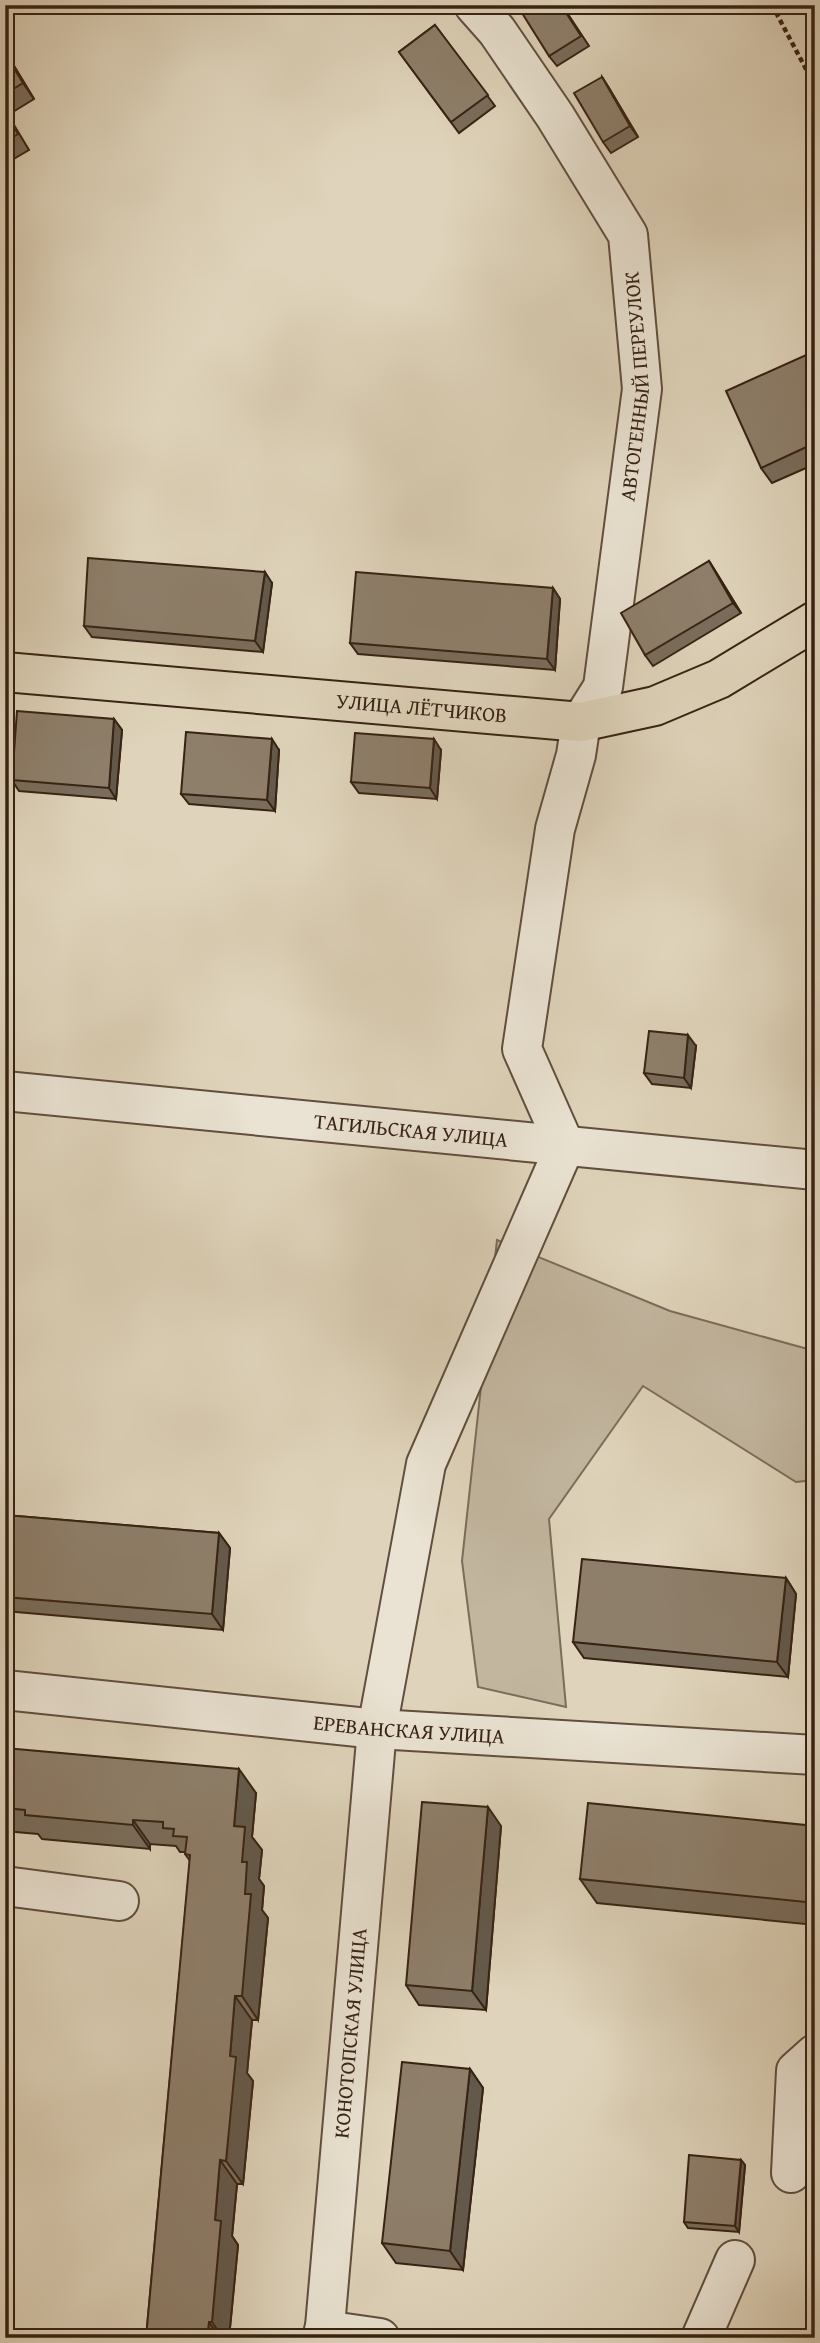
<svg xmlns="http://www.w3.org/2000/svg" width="820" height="2343" viewBox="0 0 820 2343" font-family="'Gentium Book Plus',serif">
  <rect width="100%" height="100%" fill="#dfd4bb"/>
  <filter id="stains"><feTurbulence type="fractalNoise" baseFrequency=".00286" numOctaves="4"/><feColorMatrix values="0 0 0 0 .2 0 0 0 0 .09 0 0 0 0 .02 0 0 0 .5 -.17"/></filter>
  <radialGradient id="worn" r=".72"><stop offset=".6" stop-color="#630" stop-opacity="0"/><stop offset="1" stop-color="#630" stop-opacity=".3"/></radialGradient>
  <!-- green -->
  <path fill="#c2b69f" stroke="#7c6c5a" stroke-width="2" d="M497,1240L670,1311L815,1351V1480L796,1482L643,1386L549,1519L566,1707L478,1687L462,1561Z"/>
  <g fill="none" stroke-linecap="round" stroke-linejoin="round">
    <defs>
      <g id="minor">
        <path id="s1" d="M5,1091L815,1170"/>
        <path id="s2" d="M5,1690L377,1729L815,1755"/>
        <path d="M5,1886L119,1901"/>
        <path d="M791,2173L796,2071L815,2054"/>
        <path d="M324,2330L380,2338"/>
        <path id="s3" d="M324,2338L377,1729L426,1464L565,1146L522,1049L555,829L576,755L581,722L603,687L642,389L628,235L555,116L497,31L474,5"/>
        <path d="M701,2338L735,2260"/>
      </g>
      <g id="major">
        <path id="s4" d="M5,672L581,722L655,706L719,679L815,621"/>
      </g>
    </defs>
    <!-- minor casing -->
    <use href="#minor" stroke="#614e3e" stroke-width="42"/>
    <!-- major casing -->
    <use href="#major" stroke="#372214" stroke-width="42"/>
    <!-- path -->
    <path stroke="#372214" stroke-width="4.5" stroke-dasharray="5 3.5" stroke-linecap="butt" d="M772,5L815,86"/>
    <!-- minor -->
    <use href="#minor" stroke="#eae3d3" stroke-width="38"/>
    <!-- major -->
    <use href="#major" stroke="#dfd4bb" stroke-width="38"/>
  </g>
  <!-- wall -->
  <path fill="#7a6d5c" stroke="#372214" stroke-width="2" d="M562,5L589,46L557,66L549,56Z
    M435,25L495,106L459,133L399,52Z
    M5,51L34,99L8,115L29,150L5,164Z
    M602,77L609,88L638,137L611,153L603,142Z
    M815,351V464L772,483L761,468Z
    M709,561L741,613L653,666L645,655Z
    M272,583L263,652L92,637L84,626Z
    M553,588L560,599L555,670L358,654L350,643Z
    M114,719L122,730L116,799L19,791L12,780Z
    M279,750L275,811L189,804L181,794Z
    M441,750L437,799L359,793L351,782Z
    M696,1046L691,1088L652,1084L644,1073Z
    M5,1515L219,1533L230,1548L223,1630L5,1611Z
    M786,1578L796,1594L788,1677L584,1658L573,1642Z
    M5,1748L256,1793L252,1837L262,1850L259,1879L264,1886L262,1910L268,1918L258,2020H252L247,2073L253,2081L243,2184H237L232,2236L238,2245L229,2338H146L190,1861L185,1854V1852H180L176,1846L150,1844V1849L42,1839L38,1834L5,1831Z
    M501,1826L486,2010L419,2005L406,1985Z
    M815,1826V1925L597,1903L580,1879Z
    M470,2069L483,2088L463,2270L396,2263L382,2243Z
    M741,2160L745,2165L739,2232L688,2228L684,2222Z"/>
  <!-- shaded-wall -->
  <path fill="#63594b" stroke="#372214" stroke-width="2" d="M5,51L34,99L23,83L5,54Z
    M602,77L609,88L638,137L630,126Z
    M709,561L716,572L741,613L733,603Z
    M265,572L272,583L263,652L255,641Z
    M553,588L560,599L555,670L547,659Z
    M114,719L122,730L116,799L109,788Z
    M272,739L279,750L275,811L267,800Z
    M434,739L441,750L437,799L430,788Z
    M688,1035L696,1046L691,1088L684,1078Z
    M219,1533L230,1548L223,1630L212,1614Z
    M786,1578L796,1594L788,1677L777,1662Z
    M239,1769L256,1793L252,1837L262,1850L259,1879L264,1886L262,1910L268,1918L258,2020L242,1996V1862L234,1826Z
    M488,1807L501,1826L486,2010L472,1991Z
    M133,1820L150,1844V1849L133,1825Z
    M235,1996L252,2020L247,2073L253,2081L243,2184L226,2161L230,2056Z
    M470,2069L483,2088L463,2270L450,2251Z
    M220,2160L237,2184L232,2236L238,2245L229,2338H223L212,2322L215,2220Z
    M741,2160L745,2165L739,2232L735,2226Z
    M209,2322L220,2338H207Z"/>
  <!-- building -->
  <path fill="#8e7f6b" stroke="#372214" stroke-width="2" d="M517,5H561L581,36L549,56Z
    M435,25L488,95L451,122L399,52Z
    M5,54L23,83L5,94Z
    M602,77L630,126L603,142L574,93Z
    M5,113L18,134L5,142Z
    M815,351V443L761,468L726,391Z
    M88,558L265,572L255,641L84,626Z
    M709,561L733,603L645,655L621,613Z
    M356,572L553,588L547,659L350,643Z
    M17,711L114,719L109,788L12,780Z
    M186,732L272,739L267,800L181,794Z
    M355,733L434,739L430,788L351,782Z
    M649,1031L688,1035L684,1078L644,1073Z
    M5,1515L219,1533L212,1614L5,1597Z
    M582,1559L786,1578L777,1662L573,1642Z
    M5,1748L239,1769L234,1826L245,1827L242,1862H247L245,1894H251L242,1996H235L230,2056L236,2057L226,2161L220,2160L215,2220L221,2221L212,2322H209L207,2338H146L190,1855L185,1854L187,1837L173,1836L174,1829L163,1828V1822L133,1820V1825L25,1815V1810L5,1808Z
    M422,1802L488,1807L472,1991L406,1985Z
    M588,1803L815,1826V1903L580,1879Z
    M402,2062L470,2069L450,2251L382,2243Z
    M689,2155L741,2160L735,2226L684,2222Z"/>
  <g text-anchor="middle" stroke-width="7" stroke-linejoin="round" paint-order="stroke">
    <!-- street labels -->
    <g font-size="21" fill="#372214" stroke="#eae3d3">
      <text dy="7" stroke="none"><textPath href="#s3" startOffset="2011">АВТОГЕННЫЙ ПЕРЕУЛОК</textPath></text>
      <text dy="7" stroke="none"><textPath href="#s4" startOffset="418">УЛИЦА ЛЁТЧИКОВ</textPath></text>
      <text dy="7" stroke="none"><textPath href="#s1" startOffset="408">ТАГИЛЬСКАЯ УЛИЦА</textPath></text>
      <text dy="7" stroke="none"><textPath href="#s2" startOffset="406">ЕРЕВАНСКАЯ УЛИЦА</textPath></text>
      <text dy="7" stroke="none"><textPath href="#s3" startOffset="306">КОНОТОПСКАЯ УЛИЦА</textPath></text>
    </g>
  </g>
  <!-- margin -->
  <rect width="820" height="2343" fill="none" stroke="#dfd4bb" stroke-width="28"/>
  <rect x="7" y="7" width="806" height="2329" fill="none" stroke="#372214" stroke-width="3.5"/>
  <rect x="14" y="14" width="792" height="2315" fill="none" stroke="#372214" stroke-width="2"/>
  <rect width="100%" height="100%" filter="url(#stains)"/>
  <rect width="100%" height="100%" fill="url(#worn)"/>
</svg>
